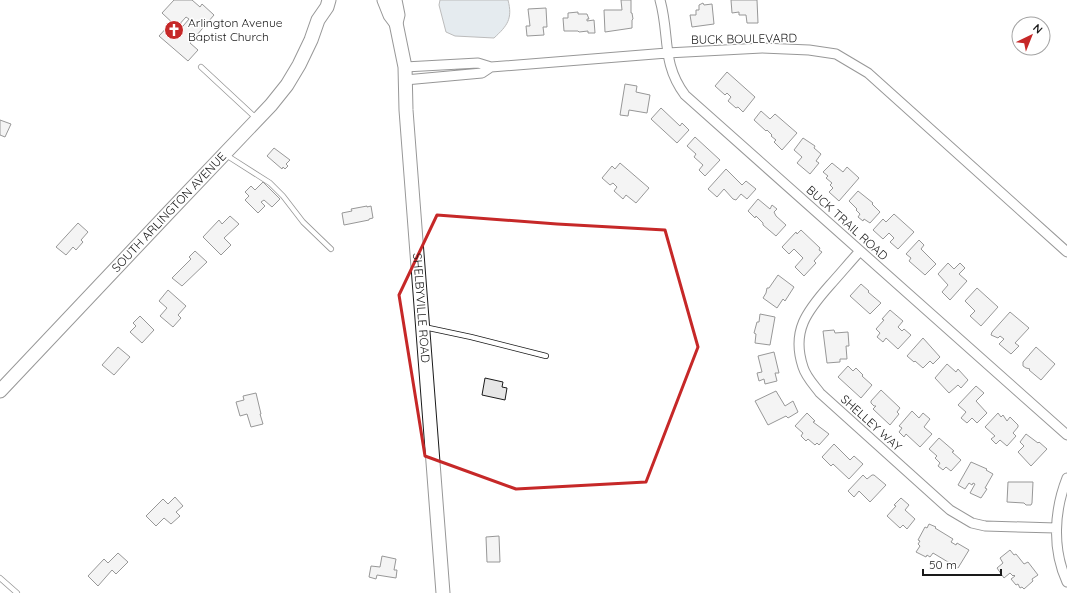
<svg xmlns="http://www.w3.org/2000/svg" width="1067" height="593" viewBox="0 0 1067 593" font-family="Quicksand,sans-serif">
  <rect width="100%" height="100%" fill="#fff"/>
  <!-- water -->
  <path fill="#c6d2dc" stroke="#6a6a6a" d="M440,0H508C513,19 507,26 494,38L455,36L446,32L439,5Z"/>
  <!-- building -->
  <path fill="#e6e6e6" stroke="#1a1a1a" d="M174,0H192L200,7L202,4L214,15L190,43L198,50L188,61L159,36L170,24L178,32L189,19L186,17L177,27L162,13Z
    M621,0H631V13H632L633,19L632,20V28L605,32L604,10H622Z
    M731,0H757L758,23H747L746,15H739V12L732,13Z
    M703,3L704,5L712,4L714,24L692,27L690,15H696V10H699V5Z
    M546,8L547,27H543L544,35L527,36L526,26H530L528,9Z
    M578,12V14H587L589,19H587V21L594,20L595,33H588V31L579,32L578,31H564L563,18H568V13Z
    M727,72L755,97L743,112L738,107L736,108L728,101L731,97L727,93L725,95L715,86Z
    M625,84L637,86L636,92L650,95L647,113L629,110L628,116L620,115Z
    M661,108L680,126L682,123L689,130L677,143L651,119Z
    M761,111L770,119L775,114L797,133L782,150L774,142L776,140L771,136L772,135L767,130L766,131L754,120Z
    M0,120L11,124L5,137L0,135Z
    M695,137L720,160L705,176L699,170L703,165L694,157L696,154L687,146Z
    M803,138L815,146L814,148L821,154L816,161L819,163L810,174L797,163L802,157L794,150Z
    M274,148L290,160L286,164L288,166L285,169L283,167L282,169L267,156Z
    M620,163L649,188L636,203L626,195L623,199L614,191L617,187L613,183L610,185L602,178L612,166L615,169Z
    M832,163L843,172L847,167L859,178L839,201L829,192L833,188L830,185L832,183L826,178L828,176L823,172Z
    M726,169L742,185L746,181L756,189L747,199L741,194L736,200L733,199L724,189L717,197L708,189Z
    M263,182L280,199L272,207L264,200L261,202L265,206L258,213L245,200L249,196L245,192L251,186L255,190Z
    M858,191L873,203L872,204L880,212L870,223L864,219L863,221L858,217L860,214L856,210L857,209L849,201Z
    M758,199L770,209L772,205L777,209L774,212L776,216L786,225L776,236L763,225V223L756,216L755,218L748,211Z
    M367,206V207L371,206L373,218L369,219V220L344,225L342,213L352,211L351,209Z
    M894,214L914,232L898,249L890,242L894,238L889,233L883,239L873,230L883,219L886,222Z
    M230,216L239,224L224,238L231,245L221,255L203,237L219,220L222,224Z
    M78,223L88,232L81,240L83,242L76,250L73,247L66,255L56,247Z
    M801,230L820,248L819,250L822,252L814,261L816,263L804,276L795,267L803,258L794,249L789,254L782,247L796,232L797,234Z
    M919,240L924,245L921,249L936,264L925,275L909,261L911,258L906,254Z
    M195,251L207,262L182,286L172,278L191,259L189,257Z
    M948,263L954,269L960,263L965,268L959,274L967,281L950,300L942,292L948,285L938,274Z
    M778,275L794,287L785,301L783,299L777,308L763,298L766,293L767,288H769Z
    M861,284L869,291L868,292L881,303L870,314L850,296Z
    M977,288L998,307L981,326L970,316L975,311L965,301Z
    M168,290L186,306L178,315L181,318L173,327L160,316L167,308L159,301Z
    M890,310L903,321L898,327L902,331L904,329L911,335L898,349L886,338L883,342L877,337L880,333L876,329L884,320L882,319Z
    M1010,312L1029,328L1015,343L1019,346L1011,354L999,344L1004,339L1000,336L998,338L991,335L992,332Z
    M760,314L775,317L770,345L755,343L756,334L754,333L757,322H759Z
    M140,316L154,330L142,343L130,332L136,326L133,323Z
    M834,330L835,333L848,332L849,346H846L847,359H840V362L827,363L823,331Z
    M923,338L940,357L933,364L930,361L923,368L915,361L914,362L907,356Z
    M118,347L130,357L114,375L102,365Z
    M1036,347L1055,364L1041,380L1029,370L1030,369L1026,368L1023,366V362Z
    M774,352L779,373H775L777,381L765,384L764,379L759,381L757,373L762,372L758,356Z
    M947,364L956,372L958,369L968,380L961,388L958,385L949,393L935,378Z
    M848,366L853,371L856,368L863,375L862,376L872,385L861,398L838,377Z
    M485,378L503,382L502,387L507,388L505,400L482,395Z
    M976,386L984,393L976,401L987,413L977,423L972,418L967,423L961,418L966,412L958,405Z
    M881,390L900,408L897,412L899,414L890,425L873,409L876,406H874L871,403V401Z
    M776,391L785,406L793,401L798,412L788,418L786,416L768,425L755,401Z
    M256,393L261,414H260L263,424L251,427L247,414L240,416L236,402L244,400L243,396Z
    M912,411L919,418L923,413L930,419L924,427L932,434L920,447L906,434L904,437L899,432L902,428L899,426Z
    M807,413L815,421L813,422L829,434L819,445L817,443L815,445L808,439L806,441L801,436L803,433L795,426Z
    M998,413L1001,417L1003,415L1007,421L1010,417L1018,425V427L1013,433L1016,436L1007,446L1000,440L996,444L991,439L995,436L985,427Z
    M1026,434L1038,443L1039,442L1047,449L1031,466L1018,452L1024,446L1020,442Z
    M939,438L954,451L952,452L961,460L951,471L946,467L943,470L938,466L940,463L935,458L937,456L929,449Z
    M834,444L850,460L854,456L863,464L849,479L833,464L831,466L822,457Z
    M971,462L987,469L986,470L993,474L985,488L987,489L981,498L970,493L975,484L973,483L972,485L969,483L965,489L958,485Z
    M863,475L867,479L872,475H874L886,485L870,502L859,491L854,497L848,491Z
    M1008,482H1033L1032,503L1031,505H1026L1024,503L1007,502Z
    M175,497L183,506L176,512L180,516L171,524L164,518L156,526L146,516L163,499L168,504Z
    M901,498L909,505L905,510L915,519L907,529L903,525L900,528L887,516L896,506L894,505Z
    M929,524L936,527L935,528L953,539L951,542L956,545L957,543L969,550L958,568L933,553L930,557L927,555L926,557L916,552L920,546L918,544L920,541L918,540L925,527L927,528Z
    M499,536L500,562H487L486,537Z
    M1010,550L1014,555L1016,554L1024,564L1028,562L1038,575L1032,579L1033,581L1024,589L1022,587L1020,588L1018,584L1016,585L1011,579L1015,576L1014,575L1013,576L1010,573L1004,578L997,568L1003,563L1000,558Z
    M118,553L128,562L116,574L112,570L98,586L88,576L104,559L108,563Z
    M382,556L396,559L394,570H397L396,578L377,575L376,579L369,577L371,566L380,567Z"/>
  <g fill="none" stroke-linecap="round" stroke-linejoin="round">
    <defs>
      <path id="lane" d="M201,67L256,118
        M226,155L270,183L283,196L303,222L331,249
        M424,327L471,337L546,356
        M0,578L17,593"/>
      <path id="street" d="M660,0C670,35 661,63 685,95L1067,435
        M405,67L478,63L491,67L482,73L405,80
        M491,67L667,53L762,48L809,50L836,54L868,73L1067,252
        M860,251C850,262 840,274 830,285C807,311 791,331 803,367C806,377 814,385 820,393L950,510L972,523L985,526L1056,528
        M1067,478C1054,511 1052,549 1067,582"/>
      <g id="secondary">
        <path d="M384,0L390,15L396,23"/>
        <path id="s1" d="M395,0L398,15L396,23L405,67L406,110L443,593"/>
        <path id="s2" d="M0,391L171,210L271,105L287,85L299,65L311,40L318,20L327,7L329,0"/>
      </g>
    </defs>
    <!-- lane casing -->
    <use href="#lane" stroke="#1a1a1a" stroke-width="6"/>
    <!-- street casing -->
    <use href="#street" stroke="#1a1a1a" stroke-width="11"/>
    <!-- secondary casing -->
    <use href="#secondary" stroke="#1a1a1a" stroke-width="15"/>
    <!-- lane -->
    <use href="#lane" stroke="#fff" stroke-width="4.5"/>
    <!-- street -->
    <use href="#street" stroke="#fff" stroke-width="9"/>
    <!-- secondary -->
    <use href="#secondary" stroke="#fff" stroke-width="13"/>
  </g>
  <!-- marked area -->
  <path d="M0 0H1067V593H0ZM437,215L557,224L665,230L698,347L646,482L516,489L425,456L399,295Z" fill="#fff" fill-opacity=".55" fill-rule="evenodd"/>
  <path fill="none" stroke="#c62828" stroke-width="3" stroke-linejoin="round" d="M437,215L557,224L665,230L698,347L646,482L516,489L425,456L399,295Z"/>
  <!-- icons -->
  <defs>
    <symbol id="church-disc" viewBox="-11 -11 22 22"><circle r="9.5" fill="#c62828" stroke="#fff"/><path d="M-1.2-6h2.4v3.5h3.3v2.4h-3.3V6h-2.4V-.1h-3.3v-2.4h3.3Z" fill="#fff"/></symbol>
  </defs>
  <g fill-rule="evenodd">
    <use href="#church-disc" x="163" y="19" width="22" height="22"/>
  </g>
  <g text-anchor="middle" stroke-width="3" stroke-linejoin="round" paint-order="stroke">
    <!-- poi labels -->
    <g font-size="12" fill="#1a1a1a" stroke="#fff" text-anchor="start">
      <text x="188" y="27">Arlington Avenue<tspan x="188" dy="14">Baptist Church</tspan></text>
    </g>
    <!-- street labels -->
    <g font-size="12" fill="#1a1a1a" stroke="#fff">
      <text transform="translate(744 39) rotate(-1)" y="4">BUCK BOULEVARD</text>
      <text dy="4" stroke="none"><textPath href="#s2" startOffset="246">SOUTH ARLINGTON AVENUE</textPath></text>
      <text transform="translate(847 223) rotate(42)" y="4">BUCK TRAIL ROAD</text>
      <text dy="4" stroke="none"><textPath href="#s1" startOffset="310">SHELBYVILLE ROAD</textPath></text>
      <text transform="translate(871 423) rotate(42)" y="4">SHELLEY WAY</text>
    </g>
  </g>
  <!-- north arrow -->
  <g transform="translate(1031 36) rotate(43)"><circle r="19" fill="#ffffff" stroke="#a3a3a3"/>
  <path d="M0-3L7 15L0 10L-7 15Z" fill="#c62828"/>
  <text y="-6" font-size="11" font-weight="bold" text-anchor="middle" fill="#1a1a1a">N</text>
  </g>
  <!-- scale -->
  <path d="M923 569v6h78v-6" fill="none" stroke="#1a1a1a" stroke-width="2"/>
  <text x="929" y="569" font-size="12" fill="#1a1a1a" stroke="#ffffff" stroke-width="3" paint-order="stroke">50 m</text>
</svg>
